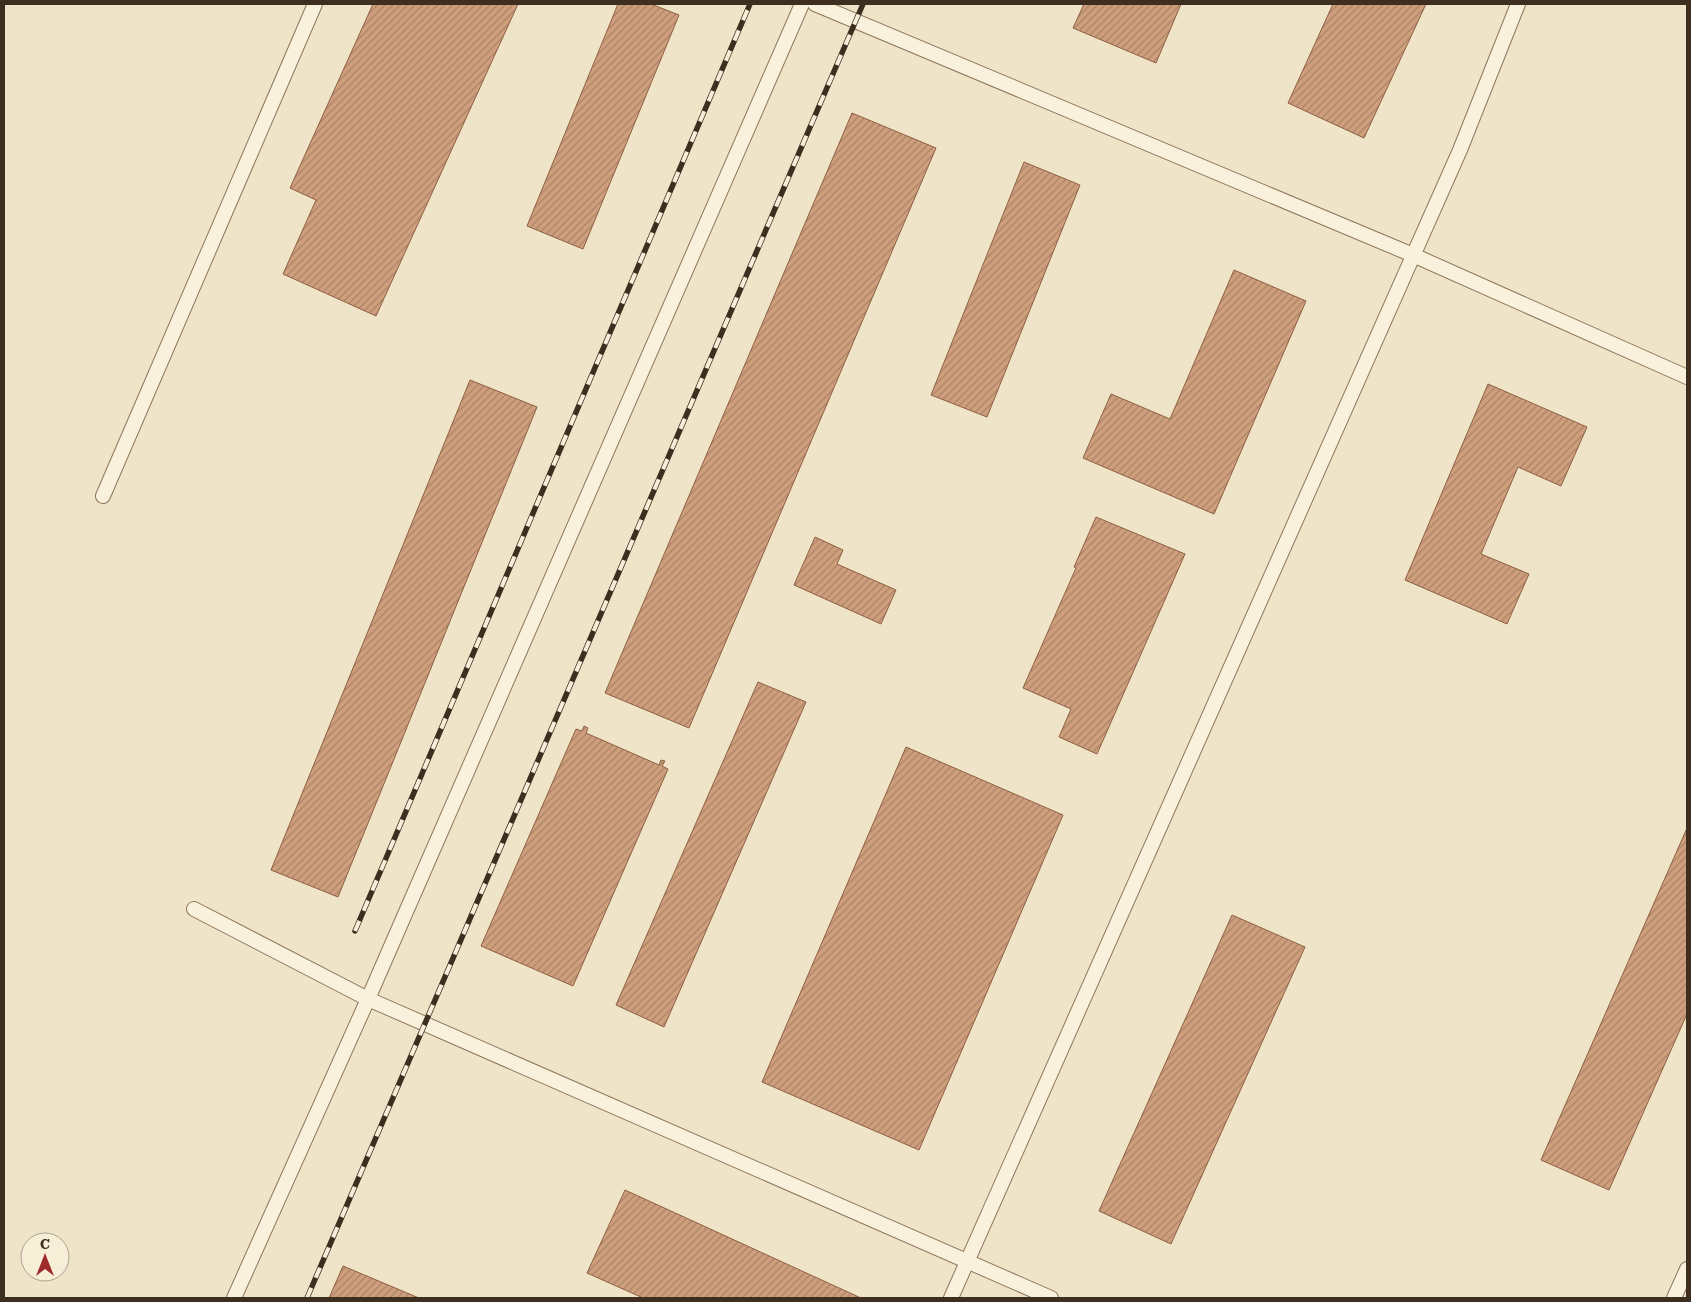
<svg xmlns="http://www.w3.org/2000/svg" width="1691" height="1302" viewBox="0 0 1691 1302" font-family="'Roboto Serif',serif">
  <defs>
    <pattern id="building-hatch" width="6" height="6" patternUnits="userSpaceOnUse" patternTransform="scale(1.25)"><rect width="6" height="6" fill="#cf9f7d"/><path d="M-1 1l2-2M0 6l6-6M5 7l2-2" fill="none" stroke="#a98266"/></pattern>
  </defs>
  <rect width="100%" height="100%" fill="#f0e4c8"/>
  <!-- building -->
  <path fill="url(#building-hatch)" stroke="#8d5f41" d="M373,4H518L376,316L283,274L316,200L290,188Z
    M618,4H651L679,15L583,249L527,226Z
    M1084,4H1181L1156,63L1073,28Z
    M1333,4H1426L1364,138L1288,103Z
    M852,113L936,148L689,728L605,693Z
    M1024,162L1080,185L987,417L931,395Z
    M1234,270L1306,301L1214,514L1083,458L1111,394L1170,419Z
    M470,380L537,407L338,897L271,870Z
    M1488,384L1587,427L1561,486L1518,467L1481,554L1529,574L1507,624L1405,580Z
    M1096,517L1185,554L1097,754L1059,737L1071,709L1023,688L1076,568L1074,567Z
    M815,537L843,550L837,564L896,590L881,624L794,585Z
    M758,682L806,702L664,1027L616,1005Z
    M584,726L588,728L586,733L659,765L661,760L665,761L662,766L668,769L573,986L481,946L576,729L582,731Z
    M906,747L1063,815L919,1150L762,1082Z
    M1687,828V1014L1609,1190L1541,1160Z
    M1232,915L1305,947L1171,1244L1099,1211Z
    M625,1190L861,1298H643L587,1273Z
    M343,1266L419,1298H329Z"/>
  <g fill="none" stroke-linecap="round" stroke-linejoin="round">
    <defs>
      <path id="lane" d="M815,4L1413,255L1687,377
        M103,496L315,4
        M194,909L368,999L1051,1298
        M234,1298L368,999L802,4
        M951,1298L1460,150L1518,4
        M1674,1298L1687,1269"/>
    </defs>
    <!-- lane casing -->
    <use href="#lane" stroke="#8d765c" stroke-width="16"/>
    <!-- lane -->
    <use href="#lane" stroke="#faf1dc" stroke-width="14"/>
    <defs>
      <path id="rail" d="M355,931L750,4
        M307,1298L863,4"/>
    </defs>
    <!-- rail casing -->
    <use href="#rail" stroke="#3d2e20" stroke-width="5.5"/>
    <!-- rail -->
    <use href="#rail" stroke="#f7eed8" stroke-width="4" stroke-dasharray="11" stroke-linecap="butt"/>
  </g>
  <!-- border -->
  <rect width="1691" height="1302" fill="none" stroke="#3d2e20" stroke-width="10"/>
  <!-- north arrow -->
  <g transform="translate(45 1257)"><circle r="24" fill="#f7eed8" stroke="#ada18e"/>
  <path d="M0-4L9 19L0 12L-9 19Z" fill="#9e2a2b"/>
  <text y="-8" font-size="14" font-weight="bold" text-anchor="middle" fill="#3d2e20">С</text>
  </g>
</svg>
